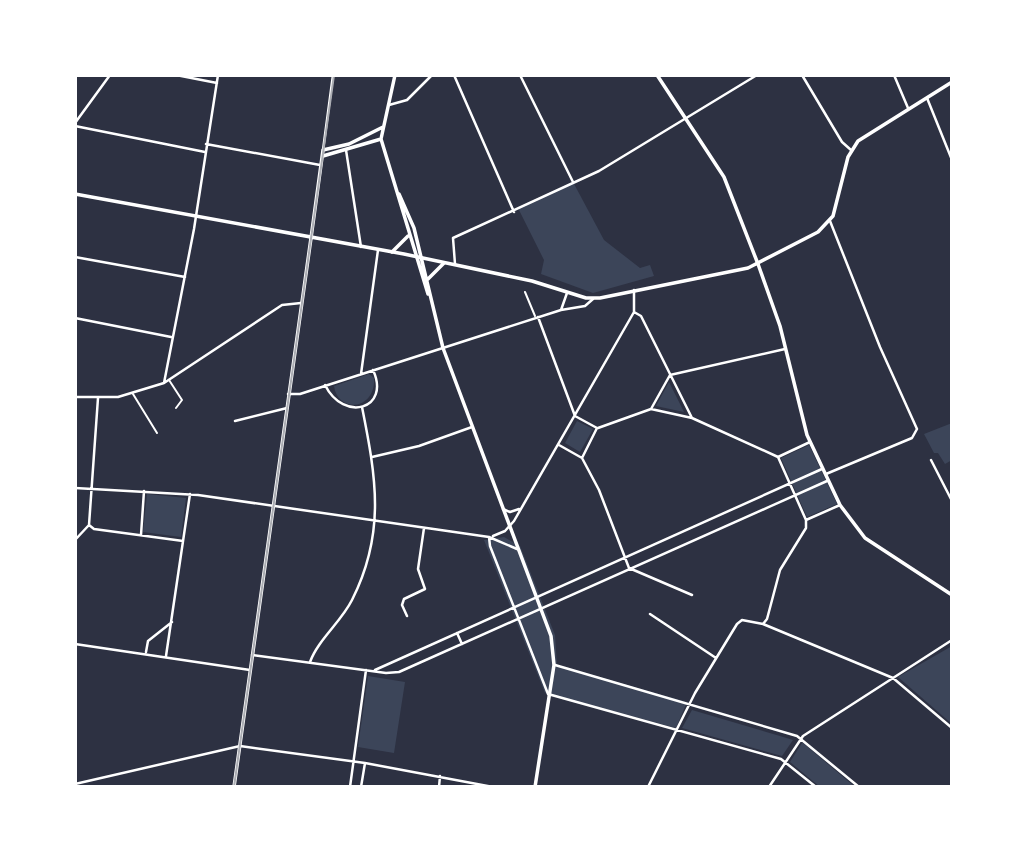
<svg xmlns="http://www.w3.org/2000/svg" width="1027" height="862" viewBox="0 0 1027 862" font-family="'Archivo Narrow',sans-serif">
  <rect width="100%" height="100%" fill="#2d3142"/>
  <!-- green -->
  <path fill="#3c4559" d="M573,182L604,240L640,268L650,265L654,276L593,293L541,274L544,260L518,208Z
    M369,374L374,378C376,410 338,414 334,386Z
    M669,382L684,412L656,406Z
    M577,421L593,429L580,452L565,443Z
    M952,423V460L945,464L938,453H934L924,434Z
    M809,445L837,504L807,517L781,458Z
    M147,494L186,498L181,537L143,532Z
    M504,537L520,546L555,635L557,665L687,702L676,728L545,693L484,540Z
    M952,646V724L898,677Z
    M368,676L405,682L394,753L358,747Z
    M692,710L780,736L793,740L782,756L682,728Z
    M802,743H803L855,787H820L790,762Z"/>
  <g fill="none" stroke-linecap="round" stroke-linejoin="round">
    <!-- service -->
    <path stroke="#fff" stroke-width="2" d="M525,292L535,316
      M169,380L182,400L176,408
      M133,394L157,433"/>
    <!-- minor -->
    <path stroke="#fff" stroke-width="2.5" d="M176,75L217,83
      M454,75L514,212
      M520,75L573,182
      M802,75L842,142L851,150
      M894,75L908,108
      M927,98L952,160
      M389,105L407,100L432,75
      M75,123L110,75
      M75,126L205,152
      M206,144L320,165
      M323,150L333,75
      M346,150L361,247
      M75,257L185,277
      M455,264L453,238L599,171L757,75
      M561,310L567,293
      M634,312L641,316L692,418
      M538,317L575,416L597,428L582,458L559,445
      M75,318L171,337
      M361,374L378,250
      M164,383L194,229L218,75
      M325,385C344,423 391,409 373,370
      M288,394H300L561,310L585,306L593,299
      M75,397H118L164,383L282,305L301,303
      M651,409L670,375L785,349
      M651,409L692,418L778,457
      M235,421L287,408
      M598,428L651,409
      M372,457L419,446L472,427
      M778,457L806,520
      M778,457L810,442
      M582,458L599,490L629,568L692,595
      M931,460L952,501
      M826,474L912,438L917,429L880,347L830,221
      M75,488L198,495L489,537L517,549
      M503,509L510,512L519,509
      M806,520L840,505
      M89,525L94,529L183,541
      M141,535L144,491
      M493,536L505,531L514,521L634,312V290
      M489,537L490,546L548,694L781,759L816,787
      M75,540L89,525L98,398
      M650,614L716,658
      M407,616L402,605L404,599L425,589L418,569L424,528
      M763,624L893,678L952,728
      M457,633L462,644
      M75,644L250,670
      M146,652L148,641L172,622
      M252,655L386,673L399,672L827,481
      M166,656L190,494
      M310,662C318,640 341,622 352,600C386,533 376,477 362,407
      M555,665L797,736L859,787
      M375,670L822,469
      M75,784L240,746L365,763L493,787
      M350,787L366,670
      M361,787L365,763
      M439,787L440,776
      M648,787L695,693L737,624L742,620L763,624L767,619L780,570L806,528V520
      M769,787L803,736L952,640"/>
    <!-- tertiary -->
    <path stroke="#fff" stroke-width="3.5" d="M395,75L381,139L428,294
      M657,75L724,177L758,264
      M323,156L381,139
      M399,194L414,228L443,348L551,636L554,665L535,787
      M311,238L323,150L349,144L383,127
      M392,252L408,236
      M428,279L444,263"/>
    <!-- secondary -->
    <path stroke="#fff" stroke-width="3.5" d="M75,194L404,254L532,281L586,298H600L748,268L818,232L833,216L848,157L858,141L952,82
      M758,264L780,326L807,435L840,505L865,538L952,595
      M234,787L311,238"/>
    <!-- tram -->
    <path stroke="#abadb3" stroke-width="2" d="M234,787L334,75"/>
  </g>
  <!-- border -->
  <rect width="1027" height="862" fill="none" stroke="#ffffff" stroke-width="154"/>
</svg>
